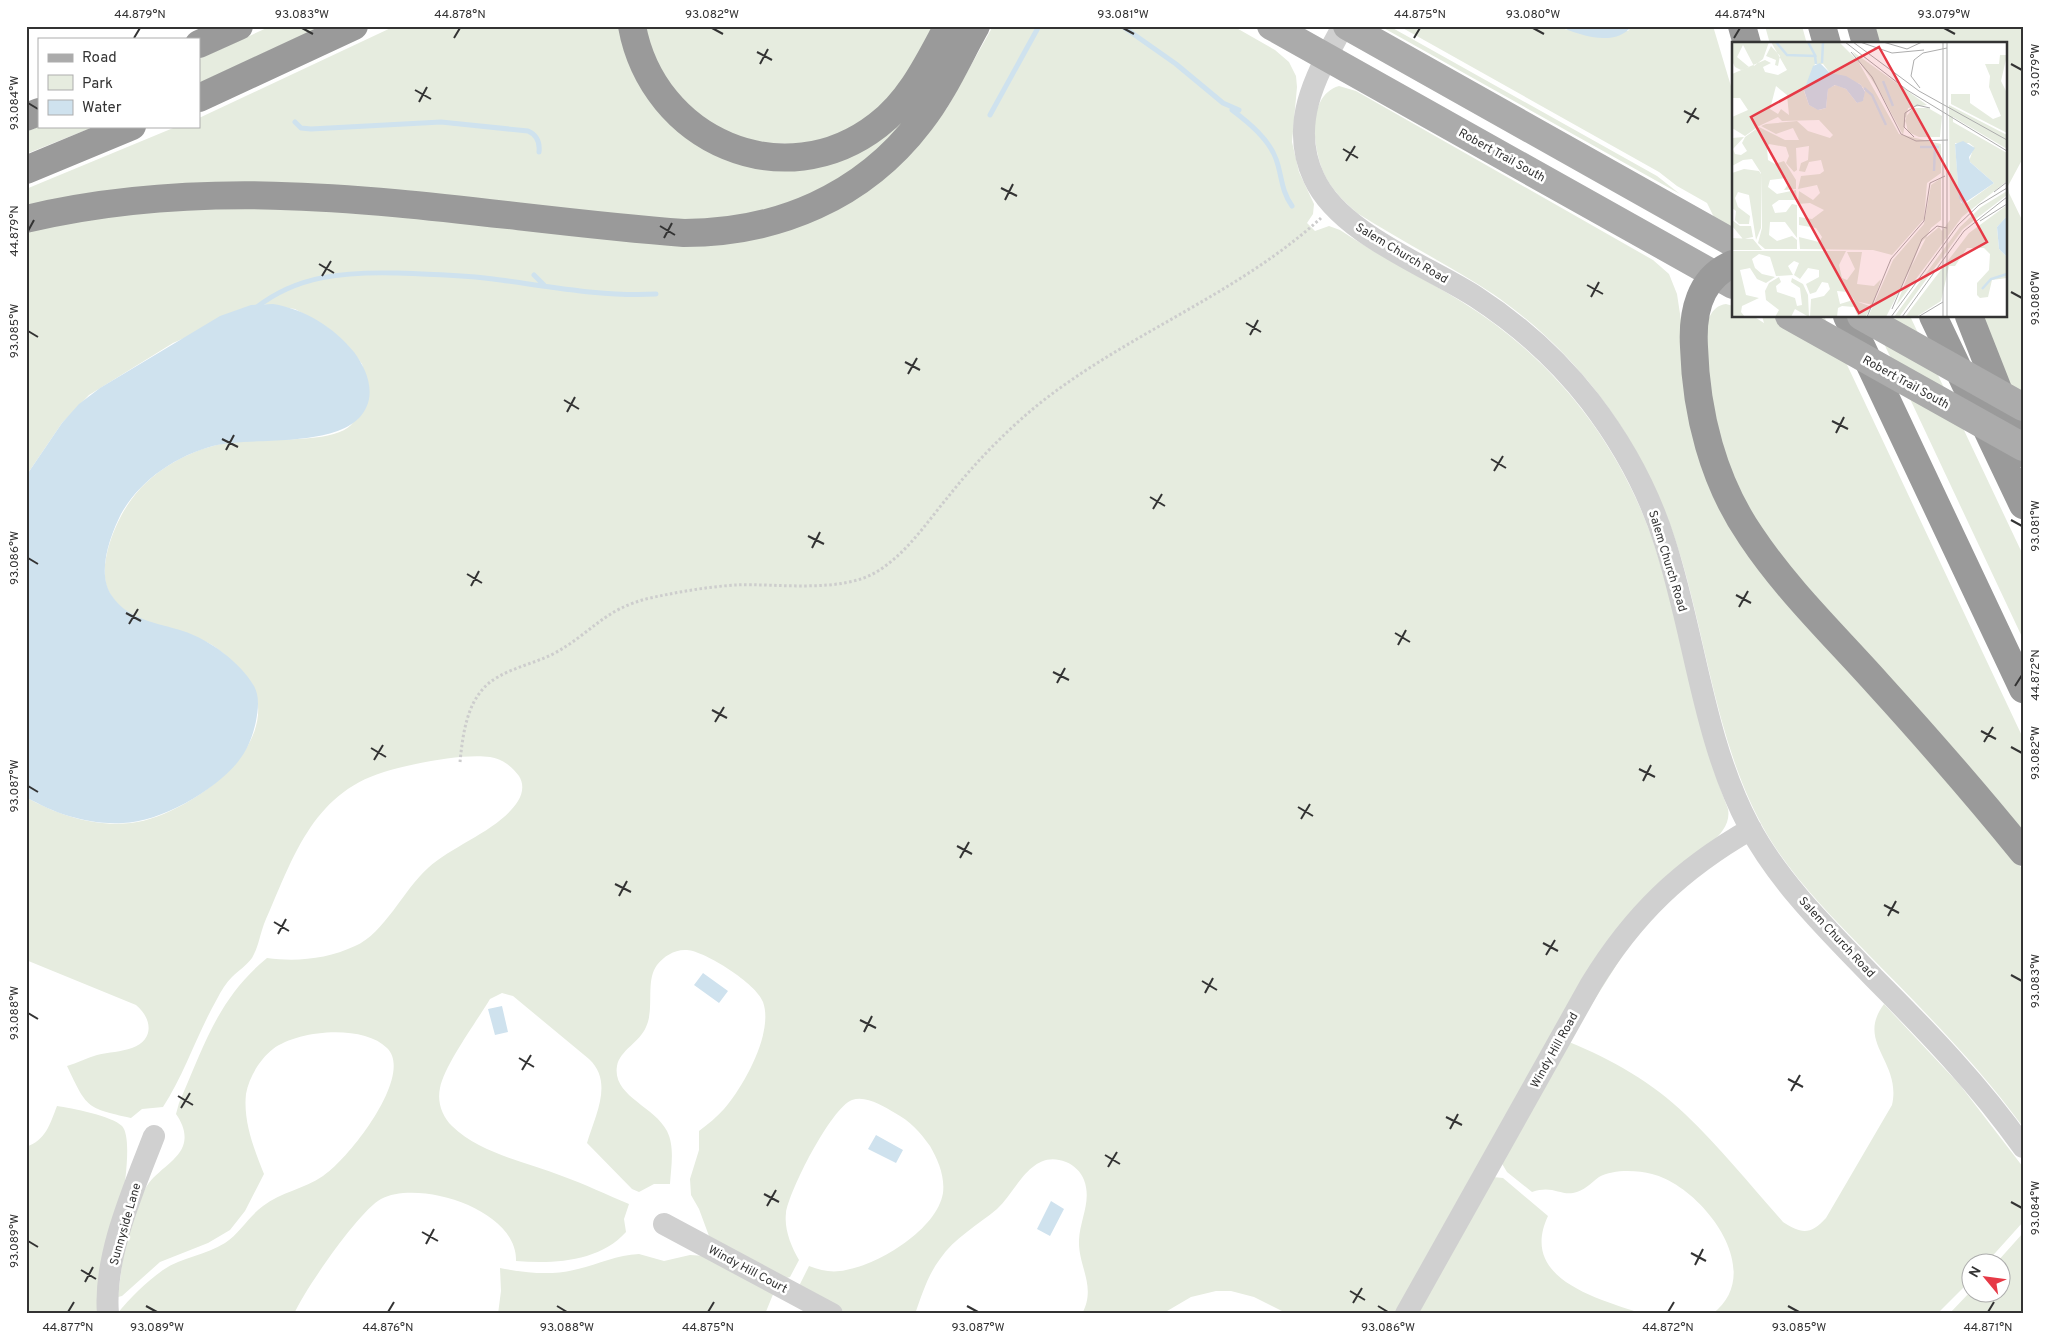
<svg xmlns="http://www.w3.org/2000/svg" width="2049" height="1340" viewBox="0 0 2049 1340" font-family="Overpass,sans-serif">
  <rect width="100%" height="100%" fill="#fff"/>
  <!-- green -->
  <path fill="#e6ecdf" d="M271,26H322L199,83V59Z
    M395,26H623L632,62L752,163L920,107L853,174L795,206L702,224L371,190L26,210V189L178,126H199V118Z
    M643,26H936L903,83L861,125L811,145L750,142L704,122L657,70Z
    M993,26H1233L1275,50L1289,62L1296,76L1297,87L1292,142L1299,172L1314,204L1313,214L1307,223L1315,231L1329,226L1340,230C1395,267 1458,293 1510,336C1572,386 1621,454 1649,530C1682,621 1692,718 1728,809C1733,835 1696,853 1679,866L1396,1314H1288L1254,1297L1231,1291H1216L1191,1297L1162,1314H1082C1097,1286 1078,1267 1079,1240C1080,1219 1092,1201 1084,1180C1081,1172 1074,1165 1066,1162C1031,1148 1017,1191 997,1209C978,1225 954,1238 940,1259C928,1275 922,1294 915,1314H849L801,1289L800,1284L809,1266C822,1271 833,1273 846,1270C880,1264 937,1229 943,1193C945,1176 938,1160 930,1146C920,1132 910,1121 895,1113C883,1106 866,1095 852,1100C831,1108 789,1191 786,1213C784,1229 791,1246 799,1260L790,1277L783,1279L709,1236L699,1209L691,1195L690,1179L699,1150V1131C708,1124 717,1117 724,1109C744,1086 774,1032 763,1002C757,984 705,951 687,950C675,949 664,956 657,965C645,981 655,1008 646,1027C640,1042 620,1050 617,1066C612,1096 654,1106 667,1131C675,1147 671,1167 670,1184H654L639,1192L632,1189L587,1143C595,1116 614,1082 589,1059L513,996L502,993L490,999C477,1021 445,1064 440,1088C437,1102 442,1116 452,1126C481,1154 527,1162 562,1176C585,1184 607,1195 629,1204L624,1219L626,1232C599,1262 554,1264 516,1261C518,1210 420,1179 381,1199C359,1211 305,1289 294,1314H117C130,1298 146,1282 163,1270C182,1257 206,1255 225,1243C240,1233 248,1217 263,1206C281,1192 304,1189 323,1176C348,1160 415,1075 387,1048C363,1024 298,1030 273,1049C260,1059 249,1077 246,1094C243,1121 254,1149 264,1174L245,1211L230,1230L208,1243L160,1262L122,1296L118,1297C122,1261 127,1222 145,1189C154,1172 177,1162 183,1146C187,1135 183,1124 176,1114L179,1103C204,1046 218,998 267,958C297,962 327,959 355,946C384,934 404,889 428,868C453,845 500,830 518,801C523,793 524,784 519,776C512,766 502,759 490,757C464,753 409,764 384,772C311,794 292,861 264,924C260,935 258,948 252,958C247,965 238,971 232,977C226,983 221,991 217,999C197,1034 185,1073 163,1107L142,1109L131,1118C86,1108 87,1108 67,1066C77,1063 87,1058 97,1055C109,1052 121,1052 132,1048C155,1040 152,1018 136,1005L26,960V797C57,815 95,827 131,823C193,816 305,730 237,666C227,656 215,645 202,640C172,627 124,624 108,590C97,565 116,520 131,500C156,466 198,445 240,441C266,438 333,444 351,425C359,417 364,400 369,390L362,364L348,346L328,328L295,309L262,304L173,343L89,395L62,423L26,476V229L85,218L247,203L711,242L914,148L947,108Z
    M1380,26H1389L1657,176L1680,194Z
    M1399,26H1558L1567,30L1628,31L1632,26H1713L1733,93V256L1707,203L1677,186L1659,172Z
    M1765,26H1802L1807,44H1770Z
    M1868,26H2023V158L2008,186L2009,193L2023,222V434L1976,316H2005V44H1873Z
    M1339,86L1356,91L1653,260L1669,274L1677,294L1702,459L2023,870V1127C1977,1064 1921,1008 1866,952C1831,916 1794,879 1768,836C1722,758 1710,665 1687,579C1657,463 1592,362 1493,294C1449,265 1401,241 1357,213C1346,203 1336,194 1328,181C1313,157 1304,96 1339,86Z
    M40,126H96L26,154V132Z
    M1726,304L1733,306V316H1753L1764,323L1762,316H1824L2023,738V841L1766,545L1721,460L1703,336C1707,323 1710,306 1726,304Z
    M1871,316H1910L2023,555V639Z
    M1884,1004L1960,1085L2023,1167V1222L1987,1262H1972L1971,1280L1937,1314H1712C1769,1272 1701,1186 1652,1174C1637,1170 1613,1169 1599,1177C1591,1183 1584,1191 1573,1193C1559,1195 1552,1185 1532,1192L1507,1172L1501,1162L1569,1042C1611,1059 1653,1083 1685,1114C1720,1147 1751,1186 1783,1222C1801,1234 1811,1235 1826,1218L1892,1105C1902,1061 1855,1043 1884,1004Z
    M57,1106C71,1108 112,1116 122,1126C140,1145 106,1284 100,1314H26V1147C46,1140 50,1124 57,1106Z
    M1493,1177L1503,1178L1548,1216C1518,1280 1600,1299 1643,1314H1417Z
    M2023,1233V1314H1949L1971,1291L2002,1292V1262H1997Z
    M639,1254L664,1261L690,1255L706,1256L774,1292L765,1314H498L501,1291L500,1268C526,1273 552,1276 578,1269C599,1264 617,1255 639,1254Z"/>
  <!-- water -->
  <path fill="#cfe2ee" d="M1558,26H1632C1614,48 1580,35 1558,26Z
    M273,304C304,309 334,327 354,352C364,366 372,382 369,399C358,453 253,435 213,446C176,456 140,480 121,514C110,536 96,574 112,596C128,620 158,623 183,631C210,640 240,662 254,686C260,697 258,710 256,721C253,736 247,751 237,763C214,791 160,822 123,823C89,825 55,814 26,797V476L62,423L79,404L100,388L220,316L251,305Z
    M703,973L728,991L719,1003L694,985Z
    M502,1006L508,1032L495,1035L488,1009Z
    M876,1135L903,1150L896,1163L868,1149Z
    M1051,1201L1064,1209L1050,1236L1037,1229Z"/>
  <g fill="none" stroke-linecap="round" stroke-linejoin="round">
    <!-- stream -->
    <path stroke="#cfe2ee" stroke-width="5" d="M1122,26L1176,64L1223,103L1239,110
      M1232,110C1248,122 1269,139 1276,159C1282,175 1281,191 1292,206
      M990,115L1039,26
      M295,122L301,128L311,129L441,122L528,131C537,135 540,143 539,152
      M534,275L544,285
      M257,307C298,275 345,272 395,273C427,274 461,275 493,279C547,286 602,297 656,294"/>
    <!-- path -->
    <path stroke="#cdcdcd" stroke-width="3" stroke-dasharray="2.5 2.5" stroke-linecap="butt" d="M460,762C463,731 468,693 498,677C515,667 535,663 553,654C591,634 603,609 650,598C678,592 706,587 735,585C777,583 842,594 878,571C907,553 927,522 948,497C973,465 1003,434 1034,408C1123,335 1236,296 1321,218"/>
    <!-- minor -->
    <path stroke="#d0d0d0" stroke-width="22" d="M1343,26C1317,74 1288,123 1314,178C1339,233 1426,265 1476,297C1519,325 1558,360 1590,401C1623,444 1649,492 1665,543C1695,636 1703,739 1749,826C1780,884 1829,931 1874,978C1927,1031 1979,1085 2023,1147
      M664,1224L832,1314
      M108,1314C103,1257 134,1188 154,1136
      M1406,1314L1591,984C1633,915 1681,869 1751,829"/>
    <!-- major -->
    <path stroke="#ababab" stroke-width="28" d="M1271,26L1733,285
      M1347,26L1733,243"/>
    <!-- highway -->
    <path stroke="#9a9a9a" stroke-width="28" d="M632,26C653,141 784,198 878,125C911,100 929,61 948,26
      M1742,26L1747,44
      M1822,26L1827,44
      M1861,26L1866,44
      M199,44L239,26
      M199,98L354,26
      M26,117L39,112
      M26,170L132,126
      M26,219C250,166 460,216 684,233C777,233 863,197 920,122C943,93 958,58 976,26
      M1733,264C1699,278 1692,313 1694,347C1696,413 1713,481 1751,536C1787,590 1834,635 1877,683C1927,738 1976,794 2023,852
      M1847,316L2023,689
      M1933,316L2023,505
      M1969,316L2023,453"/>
    <!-- major-bridge -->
    <path stroke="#ababab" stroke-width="28" d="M1789,316L2023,447
      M1861,316L2023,407"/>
  </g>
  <!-- ticks -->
  <path fill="none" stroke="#333" stroke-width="2" d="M302,28L313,34M712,28L723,34M1123,28L1134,34M1533,28L1544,34M1944,28L1955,34M134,38L140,28M454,38L460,28M1414,38L1420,28M1734,38L1740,28M757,52L772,60M760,64L768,49M2011,64L2022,70M415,90L431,99M419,102L427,87M28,103L38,109M1684,111L1699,119M1687,123L1696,108M1343,149L1358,158M1346,161L1355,146M1001,188L1017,196M1005,200L1013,184M660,226L675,235M28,231L34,220M664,238L672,223M319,264L334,273M322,276L331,261M1587,285L1603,294M2011,292L2022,298M1591,297L1599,282M1246,323L1261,332M28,331L38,337M1250,335L1258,320M905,362L920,370M908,374L917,358M564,400L579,409M567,412L575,397M1832,421L1848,429M1836,433L1844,417M222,439L238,447M226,450L234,435M1491,459L1506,468M1494,471L1503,456M1150,497L1165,506M1153,509L1162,494M2011,520L2022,526M808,536L824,544M812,548L820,532M28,558L38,564M467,574L482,583M471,586L479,571M1736,595L1751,603M1739,607L1748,591M126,613L141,621M129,624L138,609M1395,633L1410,642M1398,645L1406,630M1053,672L1069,680M1057,683L1065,668M2015,686L2022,675M712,710L727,718M715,722L724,707M1981,731L1996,739M1984,742L1993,727M2011,747L2022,753M371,748L386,757M374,760L383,745M1639,769L1655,777M1643,781L1651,765M28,786L38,792M1298,807L1313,816M1301,819L1310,804M957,846L972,854M960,858L969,842M615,884L631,892M619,896L627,881M1884,905L1899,913M1888,916L1896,901M274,922L289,931M278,934L286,919M1543,943L1558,951M1546,955L1555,940M2011,975L2022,981M1202,981L1217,990M1205,993L1213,978M28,1013L38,1019M860,1020L876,1028M864,1032L872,1016M519,1058L534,1067M522,1070L531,1055M1788,1079L1803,1087M1791,1091L1800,1075M178,1096L193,1105M181,1108L190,1093M1446,1117L1462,1125M1450,1129L1458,1114M1105,1155L1120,1164M1108,1167L1117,1152M764,1194L779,1202M2011,1202L2022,1208M767,1206L776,1190M422,1232L438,1241M28,1241L38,1247M426,1244L434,1229M1691,1253L1706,1261M1695,1265L1703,1249M81,1270L96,1279M85,1282L93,1267M1350,1291L1365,1300M1353,1303L1362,1288M146,1306L157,1312M557,1306L567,1312M967,1306L978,1312M1378,1306L1388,1312M1788,1306L1799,1312M68,1312L74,1302M388,1312L394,1302M708,1312L714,1302M1668,1312L1674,1302M1988,1312L1994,1302"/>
  <g text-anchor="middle" stroke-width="5" stroke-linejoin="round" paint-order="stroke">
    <!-- street labels -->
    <g font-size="12" fill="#333" stroke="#fff">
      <text transform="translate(1502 155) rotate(29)" y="4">Robert Trail South</text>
      <text transform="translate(1402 253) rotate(31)" y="4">Salem Church Road</text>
      <text transform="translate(1906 382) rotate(29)" y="4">Robert Trail South</text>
      <text transform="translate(1668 561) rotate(73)" y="4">Salem Church Road</text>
      <text transform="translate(1837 937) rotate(47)" y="4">Salem Church Road</text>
      <text transform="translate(1554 1050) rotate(-61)" y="4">Windy Hill Road</text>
      <text transform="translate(125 1224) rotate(-74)" y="4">Sunnyside Lane</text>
      <text transform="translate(748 1269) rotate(28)" y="4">Windy Hill Court</text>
    </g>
  </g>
  <!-- overview -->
  <g transform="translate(1732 42)">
    <rect width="275" height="275" fill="#fff"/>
    <path d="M0,0H37L31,17L22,24L11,3L5,15L17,25L9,28L3,25L0,19ZM39,0H107L126,19L167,92L209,102V131L195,141L192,177L160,213L141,208L68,207L67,195L87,200L90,195L84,186L67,183V175L80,177L92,168L78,161L66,162L67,149L81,158L88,151L85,143L66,147L69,134L88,132L92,129L89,118L77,120L73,130L67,129L69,121L76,118L77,104L64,106L65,128L62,130L54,121L57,114L54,105L37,102L35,106L36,118L43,122L52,119L64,138V147L52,148L57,141L54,136L38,138L36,145L45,152L64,148L65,158H47L40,163L43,171L54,170L60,162L65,163V196L53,180H38L37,193L45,199L60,194L65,198V207H33L26,201L30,186L29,131L20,117L11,118L0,124V96L12,95L1,107L3,112L9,113L15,109L10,101L13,95L27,85L53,98H67L61,86L44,92L29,84L34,82L65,79L76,89L98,96L101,93L87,78L50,79L46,75L27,84L13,94L0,86V75L16,68L8,56H0V32L33,18L39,21L31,25L33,30L46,33L55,28ZM83,22H91L98,31L128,42L133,48L131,58L125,61L114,47L104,43L96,46L94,66L87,68L77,63L72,49ZM44,44L55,53L57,73L49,67L46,72L38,67ZM39,4L48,14L46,24L43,23L44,18L34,14ZM120,9L195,63L176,66L171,93L148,50ZM268,13H275L269,39L275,51V91L219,62V52H238V61L261,77L269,74L257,45L258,34L253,22H267ZM217,63L275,93V107L221,75V80L275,111V139L230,175L164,264L189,200L207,185L210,189L218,178ZM223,101H237L242,105L237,119L262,141L233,162L229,161L227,154ZM181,66H196L210,74L208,95H187L176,90L173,76ZM12,127L27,129L29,132V186L24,198L17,153L6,150L3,156L6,165L18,174L17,182H7L3,178L4,169L0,166V131ZM209,136V178L199,186L154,275H136L161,218L192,182L199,143ZM275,149V153L231,187L167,275H162L228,185L249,165ZM275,163V174L265,185L267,207L275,215V236L260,238L256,255L248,256L245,253V241L257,228L258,212L252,206H235L223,224H217L209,259L184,275H173L237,191ZM0,178L8,184H19L21,195L11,197L0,184ZM0,196L21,197L30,208H0ZM0,209H114L107,223L110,236L115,238L123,227L115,210H130L125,242L142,244L149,237L141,263L123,259L116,250L105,249L108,262L121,258L140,265L133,275H126L122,265L110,264L106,266L105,275H78L79,257L92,254L98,247L96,241L90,240L84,250L78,252L74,242L87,235V228L76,226L68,237L62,233L67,221L62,219L56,224L61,233L44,234L38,215L27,212L20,217L23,226L30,232L43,235L34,241L25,237L18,226L8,228L14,253L27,256L10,264L9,270L13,275H0ZM47,235L49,240L44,244L45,250L63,256L65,264L70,263L68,246L59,240L60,236L71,242L76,253L77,275L63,267L59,275H43L47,268L34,258L33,249L37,241Z" fill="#e6ecdf" fill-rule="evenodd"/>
    <path d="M88,21L98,31L114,34L129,43L133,50L131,59L125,61L114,47L103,43L96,47L94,66L86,68L77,63L72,48L81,24ZM231,99L243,106L237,115L238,120L262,141L231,162L227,156L223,102ZM275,174V215L267,207L265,185Z" fill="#cfe2ee"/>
    <path fill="none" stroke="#cfe2ee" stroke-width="2.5" d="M44,0L55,13L83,14L84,22M76,0L84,15M90,21L91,0M151,39L161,64M132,46L140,53L154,83M188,105H207M202,129L203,103M250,247L259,237L275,232"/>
    <path fill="none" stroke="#adadad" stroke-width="1" d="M113,0L175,48L275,109M121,0L187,49L275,98M128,0L160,11L192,8M151,0L175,7L190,0M119,10L140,35L169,92L184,99L216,98M188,46L179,34L182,18L191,11L215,6M182,95L172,85L173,71L185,63L198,66M262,150L275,140M248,179L275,162M160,267L190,197L205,184L215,186M135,275L159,217L192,179L198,141L213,134M159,275L226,183L247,163L275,146M170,275L232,189L275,155M186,275L211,260M211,275V0M215,275V0"/>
    <path fill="#e63946" fill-opacity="0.15" stroke="#e63946" stroke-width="2.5" d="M147,5L255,200L127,271L19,75Z"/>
    <rect width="275" height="275" fill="none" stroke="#333" stroke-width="2.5"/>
  </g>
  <!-- border -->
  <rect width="2049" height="1340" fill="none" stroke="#ffffff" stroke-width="55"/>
  <!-- legend -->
  <rect x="38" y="38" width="162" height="90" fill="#ffffff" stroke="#adadad"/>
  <rect x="48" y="54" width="25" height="8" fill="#ababab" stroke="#adadad"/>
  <text x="82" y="62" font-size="15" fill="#333333">Road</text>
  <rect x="48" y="75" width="25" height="15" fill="#e6ecdf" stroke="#adadad"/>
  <text x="82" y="88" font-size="15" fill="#333333">Park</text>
  <rect x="48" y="100" width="25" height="15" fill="#cfe2ee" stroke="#adadad"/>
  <text x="82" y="112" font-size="15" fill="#333333">Water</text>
  <!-- north arrow -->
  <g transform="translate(1986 1278) rotate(299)"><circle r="24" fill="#ffffff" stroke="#adadad"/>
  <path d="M0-4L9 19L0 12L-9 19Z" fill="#e63946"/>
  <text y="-8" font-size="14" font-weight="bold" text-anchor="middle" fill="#333333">N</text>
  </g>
  <rect x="28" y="28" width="1994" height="1284" fill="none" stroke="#333" stroke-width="2"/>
  <g font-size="12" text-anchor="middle" fill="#333">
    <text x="140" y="18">44.879°N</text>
    <text x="302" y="18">93.083°W</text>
    <text x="460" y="18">44.878°N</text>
    <text x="712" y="18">93.082°W</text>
    <text x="1123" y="18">93.081°W</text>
    <text x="1420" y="18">44.875°N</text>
    <text x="1533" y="18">93.080°W</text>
    <text x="1740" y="18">44.874°N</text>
    <text x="1944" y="18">93.079°W</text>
    <text transform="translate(2035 70) rotate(-90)" y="4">93.079°W</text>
    <text transform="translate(14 103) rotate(-90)" y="4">93.084°W</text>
    <text transform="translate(14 231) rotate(-90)" y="4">44.879°N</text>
    <text transform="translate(2035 298) rotate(-90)" y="4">93.080°W</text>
    <text transform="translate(14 331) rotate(-90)" y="4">93.085°W</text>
    <text transform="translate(2035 526) rotate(-90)" y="4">93.081°W</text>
    <text transform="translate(14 558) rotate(-90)" y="4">93.086°W</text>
    <text transform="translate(2035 675) rotate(-90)" y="4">44.872°N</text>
    <text transform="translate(2035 753) rotate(-90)" y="4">93.082°W</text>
    <text transform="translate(14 786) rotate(-90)" y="4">93.087°W</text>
    <text transform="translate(2035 981) rotate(-90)" y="4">93.083°W</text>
    <text transform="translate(14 1013) rotate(-90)" y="4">93.088°W</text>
    <text transform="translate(2035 1208) rotate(-90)" y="4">93.084°W</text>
    <text transform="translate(14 1241) rotate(-90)" y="4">93.089°W</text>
    <text x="68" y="1331">44.877°N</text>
    <text x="157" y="1331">93.089°W</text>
    <text x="388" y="1331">44.876°N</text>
    <text x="567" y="1331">93.088°W</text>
    <text x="708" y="1331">44.875°N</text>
    <text x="978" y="1331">93.087°W</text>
    <text x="1388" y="1331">93.086°W</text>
    <text x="1668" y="1331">44.872°N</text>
    <text x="1799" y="1331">93.085°W</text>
    <text x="1988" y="1331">44.871°N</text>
  </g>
</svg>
